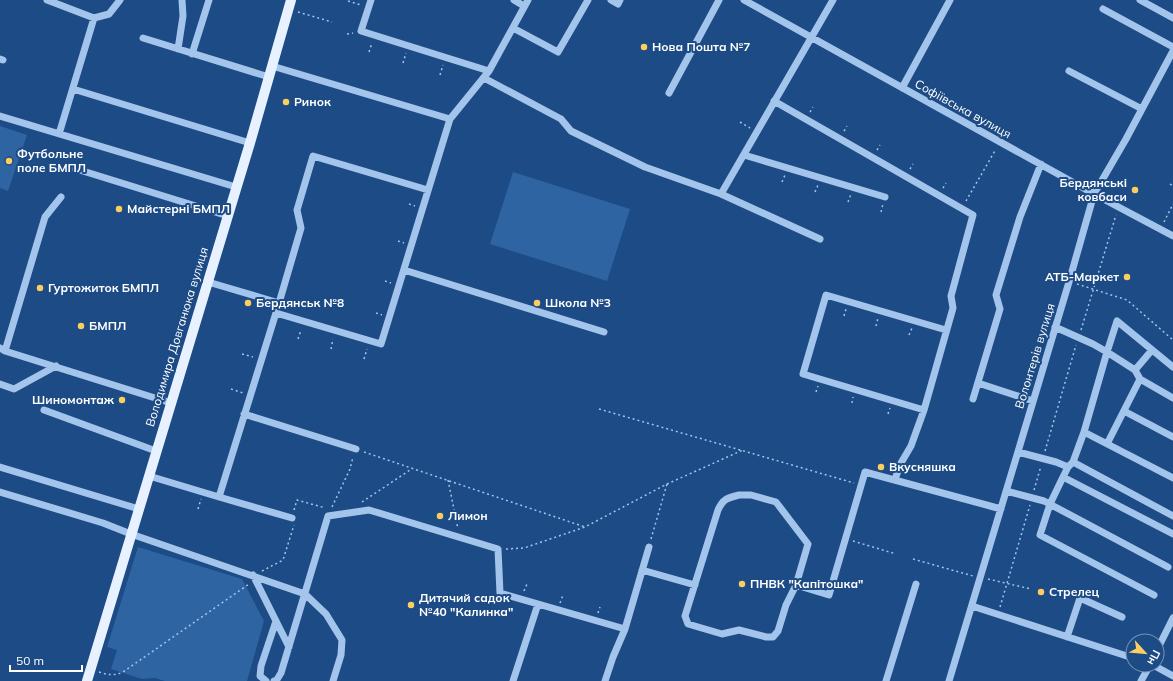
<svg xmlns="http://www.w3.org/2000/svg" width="1173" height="681" viewBox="0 0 1173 681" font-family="Mulish,sans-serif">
  <rect width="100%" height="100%" fill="#1c4b85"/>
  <!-- green -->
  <path fill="#2f64a3" d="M0,126L27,135L8,191L0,188Z
    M513,172L630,209L607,281L490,244Z
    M138,547L242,579L264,621L247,681H165L155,678L142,679L111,669L117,650L107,647Z"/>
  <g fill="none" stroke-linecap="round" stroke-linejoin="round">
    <!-- path -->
    <path stroke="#a3c4eb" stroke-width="1.5" stroke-dasharray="2 3" stroke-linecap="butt" d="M348,1L361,5
      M298,12L332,22
      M347,34L353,33
      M369,52L372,43
      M403,63L406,53
      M440,75L443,65
      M810,112L813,107
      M740,122L750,128
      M844,131L847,126
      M877,150L880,145
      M910,169L913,164
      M782,182L785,175
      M1170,184L1173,186
      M943,188L946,183
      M815,192L818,185
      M966,201L996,149
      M848,202L851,194
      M409,204L415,206
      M881,212L883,204
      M1164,222L1173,204
      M398,241L404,243
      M385,281L391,283
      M1077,284L1127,300L1173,340
      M376,313L382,315
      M844,316L846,309
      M876,326L878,318
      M1081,330L1116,215
      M909,335L912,328
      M298,339L301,330
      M331,349L333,339
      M242,354L253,357
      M364,359L367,349
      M231,389L243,393
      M816,392L818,386
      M852,403L853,397
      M599,409L854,483
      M888,414L890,408
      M1045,451L1076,345
      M364,452L585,527
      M448,480L458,529
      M1034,490L1041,466
      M362,502L413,468
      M332,507L350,469L353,457
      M198,509L201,499
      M294,510L297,500L322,507L323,510
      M651,539L667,484
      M853,541L896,554
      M506,549L524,548L585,527L667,484L743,450
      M913,559L973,576
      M262,571L283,560L294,525
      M988,579L1031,589
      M524,591L527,584
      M560,603L563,595
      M1000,607L1030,505
      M598,613L600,607
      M99,672C108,675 115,676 123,672L249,584"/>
    <!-- minor -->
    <path stroke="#a3c4eb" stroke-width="7" d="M47,0L94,18L59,134
      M371,0L361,31L489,71
      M514,0L524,6
      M611,0L618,4L620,0
      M744,0L1094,194L1173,236
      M1140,0L1173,18
      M1103,9L1173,47
      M94,18L109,14L120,0
      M513,28L558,52L588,0
      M143,38L269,77
      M178,49L183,16L182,0
      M192,54L209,0
      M0,59L3,60
      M272,66L450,119
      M1069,71L1142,109
      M484,78L561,119L571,131L645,167L721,194L820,239
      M902,88L950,0
      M73,89L250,143
      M669,93L719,0
      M774,101L973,215L951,296L953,308L924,410L911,446L901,463L895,479
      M0,116L236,187
      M744,155L885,197
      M70,167L228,216
      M721,194L833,0
      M404,270L604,332
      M208,282L279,303L219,497L292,518
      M279,303L301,228L297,210L313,156L428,190
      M276,313L381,344L450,119L489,71L528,0
      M1055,327L1093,344L1107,352L1135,370L1140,379L1173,398
      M0,348L5,351L171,403
      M5,351L45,217L61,197
      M1173,367L1117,321L1107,352L1084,432L1073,462L1068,467L1063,477L1173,534
      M1135,370L1152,350
      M978,383L1033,401
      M0,384L14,389L56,366
      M973,399L1000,309L996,295L1020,217L1041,164
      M44,410L156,451
      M924,410L803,374L826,295L946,330
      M1124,411L1173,437
      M244,414L356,449
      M1084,432L1173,478
      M1107,444L1140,379
      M1018,452L1056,462L1068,467
      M1073,462L1173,516
      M0,467L139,509
      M149,476L219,497
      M1063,477L1050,504L1040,535L1154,595
      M1006,491L1044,501L1168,567
      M0,492L103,523L131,534L305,594L326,614L342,640L341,655L333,681
      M739,495H751L776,502L808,544L796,585L786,605L778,631L773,637H766L739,630L722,634L688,624L685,616L718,510C723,499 727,498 739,495Z
      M642,570L695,585
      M253,575L289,647
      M796,585L829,595L865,472L1001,509
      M972,606L1133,658
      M625,629L649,547
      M1067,637L1080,598L1122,617
      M1157,650L1173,618
      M1153,665L1173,676
      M266,681L260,676L261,666L276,621
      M274,681H276L281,673L328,516L369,510L498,549L500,593L625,629L613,657L605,681
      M513,681L538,604
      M886,681L916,584
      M949,681L1069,282L1094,194L1126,139L1173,51
      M1141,681L1150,665"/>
    <!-- major -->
    <path stroke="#e7f1ff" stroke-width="10" d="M87,681L250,143L291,0"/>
  </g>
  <!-- markers -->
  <g fill="#fccd60" stroke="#1c4b85" stroke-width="1.5">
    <circle cx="644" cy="47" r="4"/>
    <circle cx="286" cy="102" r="4"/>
    <circle cx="9" cy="161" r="4"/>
    <circle cx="1135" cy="190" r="4"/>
    <circle cx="119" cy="209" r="4"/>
    <circle cx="1127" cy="277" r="4"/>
    <circle cx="40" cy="288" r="4"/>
    <circle cx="248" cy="303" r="4"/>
    <circle cx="537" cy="303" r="4"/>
    <circle cx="81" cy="326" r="4"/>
    <circle cx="122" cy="400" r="4"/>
    <circle cx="881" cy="467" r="4"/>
    <circle cx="440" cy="516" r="4"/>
    <circle cx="742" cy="584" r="4"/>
    <circle cx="1041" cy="592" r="4"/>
    <circle cx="411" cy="605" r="4"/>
  </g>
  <g text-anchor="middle" stroke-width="4" stroke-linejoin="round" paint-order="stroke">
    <!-- poi labels -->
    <g font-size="12" font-weight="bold" fill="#fff" stroke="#1c4b85" text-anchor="start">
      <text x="652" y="51">Нова Пошта №7</text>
      <text x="294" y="106">Ринок</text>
      <text x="17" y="158">Футбольне<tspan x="17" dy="14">поле БМПЛ</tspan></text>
      <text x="1127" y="187" text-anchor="end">Бердянські<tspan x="1127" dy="14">ковбаси</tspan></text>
      <text x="127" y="213">Майстерні БМПЛ</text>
      <text x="1119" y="281" text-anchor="end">АТБ-Маркет</text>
      <text x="48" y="292">Гуртожиток БМПЛ</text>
      <text x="256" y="307">Бердянськ №8</text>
      <text x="545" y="307">Школа №3</text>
      <text x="89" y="330">БМПЛ</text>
      <text x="114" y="404" text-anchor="end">Шиномонтаж</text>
      <text x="889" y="471">Вкусняшка</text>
      <text x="448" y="520">Лимон</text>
      <text x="750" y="588">ПНВК "Капітошка"</text>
      <text x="1049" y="596">Стрелец</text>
      <text x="419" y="602">Дитячий садок<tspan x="419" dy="14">№40 "Калинка"</tspan></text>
    </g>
    <!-- street labels -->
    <g font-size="12" fill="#fff" stroke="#1c4b85">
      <text transform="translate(963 109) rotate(29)" y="4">Софіївська вулиця</text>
      <text transform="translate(177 337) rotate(-73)" y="4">Володимира Довганюка вулиця</text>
      <text transform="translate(1035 356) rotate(-73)" y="4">Волонтерів вулиця</text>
    </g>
  </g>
  <!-- north arrow -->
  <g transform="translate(1145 653) rotate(117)"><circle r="19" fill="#1c4b85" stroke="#7793b6"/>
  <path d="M0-3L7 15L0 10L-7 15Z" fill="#fccd60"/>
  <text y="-6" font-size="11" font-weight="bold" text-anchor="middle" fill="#ffffff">Пн</text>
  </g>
  <!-- scale -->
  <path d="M10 665v6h72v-6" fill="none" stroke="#ffffff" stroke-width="2"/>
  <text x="16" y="665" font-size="12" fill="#ffffff" stroke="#1c4b85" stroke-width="3" paint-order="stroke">50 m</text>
</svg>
